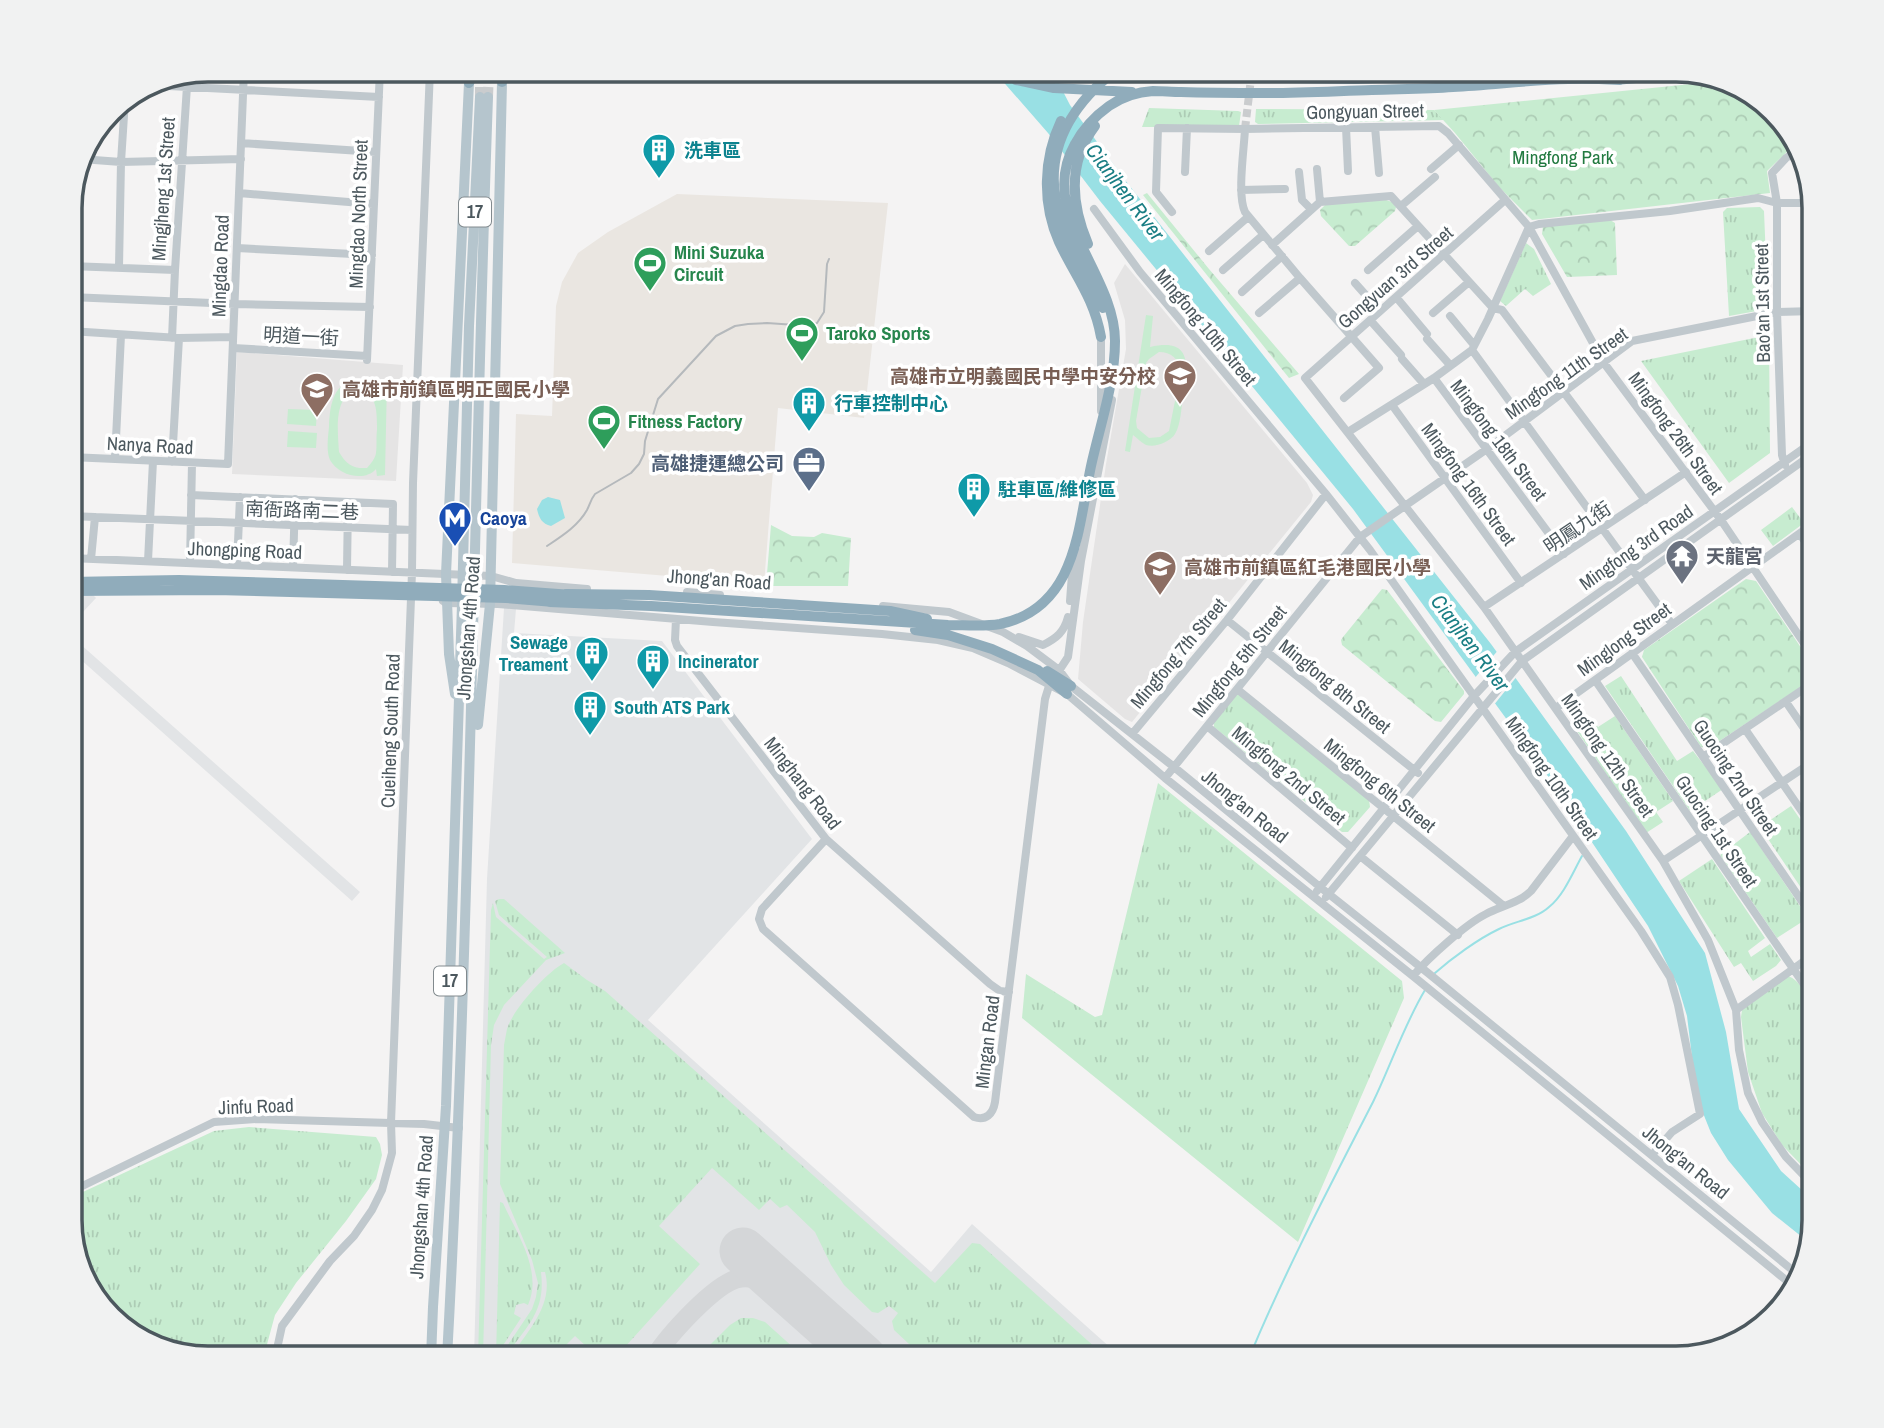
<svg xmlns="http://www.w3.org/2000/svg" width="1884" height="1428" viewBox="0 0 1884 1428" font-family="'Archivo Narrow','Noto Sans TC',sans-serif">
  <defs>
    <pattern id="grass-tufts" width="24" height="20" patternUnits="userSpaceOnUse" patternTransform="scale(1.75)"><rect width="24" height="20" fill="#c7ecd0"/><path d="M3 7l-1-3M5 7V3M7 7l1-3M15 17l-1-3M17 17v-4M19 17l1-3" fill="none" stroke="#adccb5"/></pattern>
    <pattern id="park-crowns" width="20" height="18" patternUnits="userSpaceOnUse" patternTransform="scale(1.75)"><rect width="20" height="18" fill="#c7ecd0"/><path d="M2 6a3 3 0 1 1 6 0M12 15a3 3 0 1 1 6 0" fill="none" stroke="#adccb5"/></pattern>
  </defs>
  <rect width="100%" height="100%" fill="#f4f3f3"/>
  <!-- commercial -->
  <path fill="#eae6e1" d="M677,194L888,203L864,418L778,408L764,584L512,563L516,414L552,416L556,306L562,282L578,253L608,232Z"/>
  <!-- education -->
  <path fill="#e5e4e4" d="M1125,264L1307,483L1313,495L1311,502L1132,722L1125,719L1078,679L1083,622L1106,464L1126,349L1125,320L1114,283Z
    M237,352L403,365L396,481L232,474Z"/>
  <!-- airport -->
  <path fill="#e2e4e6" d="M70,594H92L96,598L70,626Z
    M504,608L516,609L514,633L662,641L812,839L648,1020L931,1272L972,1224L1122,1358H474L487,879Z
    M70,635L360,892L352,901L70,650Z"/>
  <!-- grass -->
  <path fill="url(#grass-tufts)" d="M1149,108L1238,111L1241,112L1239,126L1236,127H1142Z
    M1256,109L1434,110L1444,120L1258,124L1255,122Z
    M1760,207L1764,211L1768,309L1729,316L1723,212L1727,208Z
    M1526,243L1534,249L1551,284L1533,296L1525,289L1506,306L1500,301Z
    M1769,335L1770,453L1729,483L1641,361Z
    M1792,507L1804,523L1773,546L1761,530Z
    M1621,676L1677,761L1693,751L1723,789L1690,811L1605,686Z
    M1235,694L1240,695L1369,800L1370,807L1348,832H1342L1214,727V721Z
    M1615,716L1673,801L1656,812L1663,822L1646,833L1577,731L1593,720L1598,727Z
    M1158,783L1402,981L1404,998L1298,1242L1022,1018L1026,974L1095,1017L1102,1015Z
    M1791,806L1814,839V907L1760,827Z
    M1750,832L1808,918L1777,938L1720,855Z
    M1712,859L1765,938L1748,951L1751,957L1770,944L1781,960L1776,966L1753,981L1741,963L1734,967L1679,881Z
    M499,899H504L565,953L546,960L504,1005L494,1025L491,1045L483,1358H478L491,910L493,903L496,917L544,959L547,957L499,915L495,901Z
    M564,963L587,980L605,991L935,1283L972,1243L980,1244L1107,1358H924L894,1330L892,1321L898,1313L889,1306L878,1313L872,1312L844,1285L831,1265L815,1232L787,1205L780,1208L770,1199L759,1210L712,1168L659,1226L700,1264L615,1358H599L575,1336L553,1358H510C527,1331 554,1306 545,1272H541C546,1313 526,1326 505,1358H499L532,1309L536,1297L538,1283L532,1260L500,1184L504,1045C505,1040 506,1034 507,1029C513,1009 547,972 564,963Z
    M1788,976C1800,980 1807,996 1814,1007V1178L1782,1145L1762,1113L1748,1072L1741,1017L1742,1010Z
    M249,1127L376,1137L380,1144L382,1155L376,1179L346,1221L296,1283L275,1315L266,1348V1358H208L124,1329L84,1281L70,1228V1198L214,1131Z
    M500,1202L503,1203C517,1234 543,1271 528,1305L524,1303L516,1305L514,1314L521,1318L496,1356Z
    M741,1318H753L765,1322L805,1358H697L730,1325Z"/>
  <!-- park -->
  <path fill="url(#park-crowns)" d="M1711,82L1760,99L1794,140L1792,147L1767,171L1770,193L1532,220L1499,187L1455,133L1434,110Z
    M1147,193L1209,269L1299,374L1289,378L1143,195Z
    M1386,200L1392,202L1396,207L1395,211L1355,246H1349L1321,216L1320,210L1326,204Z
    M1610,220L1615,223L1617,275L1567,277L1542,234L1543,226Z
    M771,525L792,536L814,537L822,533L851,538L848,586H766Z
    M1746,579L1756,581L1814,667V678L1709,748L1701,747L1642,657L1644,650Z
    M1382,589L1387,590L1464,691V694L1441,722L1435,721L1342,645L1341,640L1343,637Z"/>
  <!-- pitch -->
  <path fill="#c7ecd0" fill-rule="evenodd" d="M1146,315L1153,316L1150,347C1193,337 1188,366 1183,397C1181,408 1181,424 1175,434C1170,442 1155,448 1146,445C1142,443 1137,438 1133,435L1130,452L1125,451ZM1159,352C1171,352 1179,359 1181,371L1169,431L1160,437L1149,438L1137,428L1136,421L1146,363L1149,359Z
    M379,380L387,381L385,475L377,476L376,469C365,482 339,476 330,460C326,451 328,437 329,427C330,394 339,371 377,387ZM355,390C378,389 377,414 377,430C376,437 377,446 376,453C375,459 371,463 367,468C353,469 346,464 339,452C338,433 333,398 355,390Z
    M288,409L317,410L316,426L287,424Z
    M288,431L317,433L316,448L287,447Z"/>
  <!-- water -->
  <path fill="#99e0e4" d="M993,70H1052L1070,105L1125,180L1491,644L1626,831L1705,953L1726,1032L1739,1109L1781,1171L1814,1201V1220L1807,1241L1772,1213L1728,1160L1711,1133L1697,1098L1687,1016L1678,986L1648,926L1543,769L1353,509L1100,201L1048,133Z
    M548,497L560,500L565,518L551,526C542,524 539,518 537,509L542,500Z"/>
  <!-- pier -->
  <path fill="#f4f3f3" d="M1499,649L1518,675L1493,706L1474,679Z"/>
  <g fill="none" stroke-linecap="round" stroke-linejoin="round">
    <!-- stream -->
    <path stroke="#99e0e4" stroke-width="2" d="M1435,973C1452,958 1478,939 1499,929C1515,921 1536,919 1549,907C1564,895 1573,872 1582,856
      M1249,1358C1285,1271 1330,1186 1373,1102C1391,1065 1404,1025 1425,990"/>
    <!-- taxiway -->
    <path stroke="#d4d6d8" stroke-width="19" d="M654,1358C667,1337 716,1281 741,1278C759,1276 776,1287 792,1294"/>
    <!-- runway -->
    <path stroke="#d4d6d8" stroke-width="47" d="M743,1251L863,1358"/>
    <!-- minor-tunnel -->
    <path stroke="#caccce" stroke-width="8" stroke-dasharray="8 4" stroke-linecap="butt" d="M1245,129L1252,70"/>
    <!-- major-tunnel -->
    <path stroke="#caccce" stroke-width="10" stroke-dasharray="10 5" stroke-linecap="butt" d="M480,97V70
      M488,97L489,70"/>
    <!-- minor -->
    <path stroke="#c0c8cd" stroke-width="8" d="M149,85L379,97
      M1346,127L1348,171
      M1375,127L1379,173
      M1245,129C1244,150 1237,195 1245,212L1300,278L1379,368L1344,398
      M241,143L376,152
      M81,159L121,162L241,159
      M1317,169L1320,202
      M1431,169L1459,145
      M1185,172L1187,128
      M1299,172L1302,200L1311,209
      M1241,190L1285,189
      M239,193L373,204
      M1505,200L1305,378L1484,607L1663,861L1708,940L1736,1010L1739,1050L1748,1093L1762,1122L1786,1157L1814,1186
      M1401,206L1435,177
      M1094,209L1140,272L1326,494L1370,550L1641,931L1670,977L1678,1005L1700,1114L1672,1132L1652,1155
      M1172,212L1156,192L1158,128L1245,129L1439,126L1448,133L1529,227L1539,224L1670,211L1758,198L1777,203H1813
      M1529,227L1604,363L1721,520L1814,658
      M1272,245L1320,202L1391,196L1493,308L1502,310L1645,500
      M237,248L372,255
      M1209,251L1248,217
      M70,266L175,270L187,86
      M119,267L121,162L125,100
      M1223,270L1263,235
      M1368,270L1418,226
      M1355,283L1380,311
      M1242,292L1282,256
      M70,297L235,304L370,307
      M1396,297L1427,334
      M1259,313L1300,278
      M1433,313L1469,282
      M1450,316L1474,345
      M1370,320L1401,355
      M70,331L179,338L172,462
      M172,338L175,270
      M179,338L233,337
      M1427,339L1450,365
      M233,348L367,356
      M1472,350L1672,624
      M1402,359L1424,384
      M367,360L380,70
      M1434,378L1564,554
      M1392,405L1521,583
      M1101,411V337
      M1348,432L1434,378L1472,350L1488,319L1529,227
      M70,457L228,464L244,70
      M115,459L121,335
      M1785,465L1782,455L1777,312V203L1772,173L1786,158L1795,152L1797,144
      M191,495L393,504L392,572
      M70,516L412,530
      M1800,534L1814,555
      M70,558L491,576L516,583L587,589
      M91,559L95,517
      M148,561L153,461
      M190,563L192,463
      M237,565L240,497
      M293,567L295,499
      M347,570L348,502
      M687,592L720,595
      M443,601L446,603L498,604L713,622L882,634L938,640L973,648L1008,663L1067,694L1165,778L1413,976L1792,1285
      M1070,601L1072,574L1077,552
      M883,606L949,612L1003,632L1027,646L1059,670L1071,686L1174,767L1320,887L1428,973L1796,1273
      M1484,607L1686,472
      M676,619L675,640L677,646L826,839L990,984L1000,991L1009,992
      M1227,620L1418,773
      M1019,637L1043,645C1057,638 1064,632 1068,617
      M1632,653L1814,919
      M1595,680L1814,999
      M1237,689L1504,906
      M1786,702L1814,743
      M1556,708L1814,523
      M1207,726L1352,848
      M1745,729L1814,829
      M1132,734L1227,620L1326,494
      M1703,757L1814,682
      M1165,778L1360,537L1487,449L1632,341L1777,312L1814,311
      M826,839L762,909L759,919L763,929L974,1117C986,1121 993,1114 995,1102L1045,699L1049,686L1068,657L1081,561L1112,400
      M1360,856L1458,935
      M1663,861L1814,761
      M1317,891L1474,696L1515,652L1814,441
      M1326,897L1522,661L1814,453
      M1413,976C1428,958 1466,924 1486,914C1501,906 1519,903 1531,891L1573,836
      M1736,1010L1814,954
      M70,1192L214,1122L256,1119L424,1124L459,1128
      M275,1358L282,1326L330,1261L354,1236L372,1210L382,1190L392,1153L391,1123L412,572L413,483L430,70"/>
    <!-- major -->
    <path stroke="#b5c5cd" stroke-width="10" d="M455,694L449,654L446,574L469,83
      M478,725L490,604L502,82
      M431,1358L433,1307L446,1106L462,604L469,326L480,97
      M447,1358C470,938 473,517 488,97"/>
    <!-- highway -->
    <path stroke="#90acbb" stroke-width="10" d="M802,70L996,76L1094,75L1355,79L1561,70
      M1016,80L1054,88L1132,92
      M1616,80L1685,73
      M502,82L507,70
      M469,83L476,70
      M1061,121C1043,159 1042,204 1059,242C1075,276 1094,298 1101,337
      M1088,244C1071,204 1067,163 1095,126
      M1103,308C1090,279 1070,250 1061,221C1040,158 1067,108 1116,70
      M70,582L179,580L504,590L572,595
      M70,591L216,590L506,598L554,602
      M566,594L649,595L890,611L927,619
      M549,602L651,606L948,625C965,625 983,627 1000,624C1077,608 1078,527 1091,466C1100,425 1115,383 1115,341C1115,273 1036,213 1075,144C1083,129 1095,116 1109,106C1122,97 1137,92 1153,91C1162,91 1172,92 1181,92C1210,93 1239,93 1268,93C1303,93 1338,91 1372,90C1399,89 1426,89 1453,87C1492,85 1530,80 1568,79C1586,78 1603,79 1620,80
      M915,630L948,635L992,649L1038,670L1067,694
      M1047,671L1071,686"/>
    <!-- tram -->
    <path stroke="#b5b9bc" stroke-width="2" d="M547,546C562,536 578,526 587,510C590,504 591,499 595,494L631,473L639,464L644,454L645,441L658,399L716,336L735,326L748,324L767,323L810,326L817,323L824,312L827,264L829,259"/>
  </g>
  <!-- icons -->
  <defs>
    <symbol id="building-pin" viewBox="-11 -11 22 30"><path d="M0 17L-7.5 6A9.5 9.5 0 1 1 7.5 6Z" fill="#0f9aa8" stroke="#fff"/><path d="M-4-6H4V6H1V3H-1V6H-4ZM-2.5-4.3h1.7v1.8h-1.7ZM.8-4.3h1.7v1.8H.8ZM-2.5-1h1.7V.8h-1.7ZM.8-1h1.7V.8H.8Z" fill="#fff"/></symbol>
    <symbol id="stadium-pin" viewBox="-11 -11 22 30"><path d="M0 17L-7.5 6A9.5 9.5 0 1 1 7.5 6Z" fill="#2e9e5b" stroke="#fff"/><path d="M0-5a6.5 5 0 1 0 0 10a6.5 5 0 1 0 0-10ZM-3.5-1.8h7v3.6h-7Z" fill="#fff"/></symbol>
    <symbol id="school-pin" viewBox="-11 -11 22 30"><path d="M0 17L-7.5 6A9.5 9.5 0 1 1 7.5 6Z" fill="#8d6e63" stroke="#fff"/><path d="M0-5L7-2L0 1L-7-2ZM-4 1L0 2.5L4 1V4Q0 6-4 4Z" fill="#fff"/></symbol>
    <symbol id="office-pin" viewBox="-11 -11 22 30"><path d="M0 17L-7.5 6A9.5 9.5 0 1 1 7.5 6Z" fill="#5c6f8a" stroke="#fff"/><path d="M-6-3h4V-5.5h4V-3h4V5H-6ZM-1-4.5V-3h2v-1.5ZM-6 0V1H6V0Z" fill="#fff"/></symbol>
    <symbol id="metro-pin" viewBox="-11 -11 22 30"><path d="M0 17L-7.5 6A9.5 9.5 0 1 1 7.5 6Z" fill="#1a4fb4" stroke="#fff"/><path d="M-5.5 5V-5H-3L0 0L3-5H5.5V5H3V-.5L0 4L-3-.5V5Z" fill="#fff"/></symbol>
    <symbol id="temple-pin" viewBox="-11 -11 22 30"><path d="M0 17L-7.5 6A9.5 9.5 0 1 1 7.5 6Z" fill="#6b7280" stroke="#fff"/><path d="M0-6L5-2H3V0L6.5 2.5H4V6H1.5V3h-3V6H-4V2.5H-6.5L-3 0V-2H-5Z" fill="#fff"/></symbol>
  </defs>
  <g fill-rule="evenodd">
    <use href="#building-pin" x="640" y="131" width="38" height="52"/>
    <use href="#stadium-pin" x="631" y="244" width="38" height="52"/>
    <use href="#stadium-pin" x="783" y="314" width="38" height="52"/>
    <use href="#school-pin" x="1161" y="357" width="38" height="52"/>
    <use href="#school-pin" x="298" y="370" width="38" height="52"/>
    <use href="#building-pin" x="790" y="384" width="38" height="52"/>
    <use href="#stadium-pin" x="585" y="402" width="38" height="52"/>
    <use href="#office-pin" x="790" y="444" width="38" height="52"/>
    <use href="#building-pin" x="955" y="470" width="38" height="52"/>
    <use href="#metro-pin" x="436" y="499" width="38" height="52"/>
    <use href="#temple-pin" x="1663" y="537" width="38" height="52"/>
    <use href="#school-pin" x="1141" y="548" width="38" height="52"/>
    <use href="#building-pin" x="573" y="634" width="38" height="52"/>
    <use href="#building-pin" x="634" y="642" width="38" height="52"/>
    <use href="#building-pin" x="571" y="688" width="38" height="52"/>
  </g>
  <g text-anchor="middle" stroke-width="7" stroke-linejoin="round" paint-order="stroke">
    <!-- shield labels -->
    <g fill="#fff" stroke="#828a8e" stroke-width="2">
      <rect x="459" y="197.5" width="32" height="29" rx="5"/>
      <rect x="434" y="966.5" width="32" height="29" rx="5"/>
    </g>
    <g font-size="18" font-weight="bold" fill="#4c585e">
      <text x="475" y="218">17</text>
      <text x="450" y="987">17</text>
    </g>
    <!-- street labels -->
    <g font-size="19" fill="#4c585e" stroke="#fff">
      <text transform="translate(1365 111) rotate(-1)" y="7">Gongyuan Street</text>
      <text transform="translate(163 189) rotate(-86)" y="7">Mingjheng 1st Street</text>
      <text transform="translate(358 214) rotate(-88)" y="7">Mingdao North Street</text>
      <text transform="translate(220 266) rotate(-88)" y="7">Mingdao Road</text>
      <text transform="translate(1395 277) rotate(-41)" y="7">Gongyuan 3rd Street</text>
      <text transform="translate(1762 303) rotate(-91)" y="7">Bao'an 1st Street</text>
      <text transform="translate(1206 327) rotate(50)" y="7">Mingfong 10th Street</text>
      <text transform="translate(301 336) rotate(3)" y="7">明道一街</text>
      <text transform="translate(1566 373) rotate(-35)" y="7">Mingfong 11th Street</text>
      <text transform="translate(1676 433) rotate(54)" y="7">Mingfong 26th Street</text>
      <text transform="translate(1499 440) rotate(53)" y="7">Mingfong 18th Street</text>
      <text transform="translate(150 445) rotate(3)" y="7">Nanya Road</text>
      <text transform="translate(1469 484) rotate(54)" y="7">Mingfong 16th Street</text>
      <text transform="translate(302 510) rotate(2)" y="7">南衙路南二巷</text>
      <text transform="translate(1577 527) rotate(-34)" y="7">明鳳九街</text>
      <text transform="translate(1636 547) rotate(-35)" y="7">Mingfong 3rd Road</text>
      <text transform="translate(245 550) rotate(2)" y="7">Jhongping Road</text>
      <text transform="translate(719 579) rotate(4)" y="7">Jhong'an Road</text>
      <text transform="translate(468 628) rotate(-86)" y="7">Jhongshan 4th Road</text>
      <text transform="translate(1624 639) rotate(-36)" y="7">Minglong Street</text>
      <text transform="translate(1178 653) rotate(-50)" y="7">Mingfong 7th Street</text>
      <text transform="translate(1239 661) rotate(-51)" y="7">Mingfong 5th Street</text>
      <text transform="translate(1335 686) rotate(39)" y="7">Mingfong 8th Street</text>
      <text transform="translate(390 731) rotate(-88)" y="7">Cueiheng South Road</text>
      <text transform="translate(1608 755) rotate(55)" y="7">Mingfong 12th Street</text>
      <text transform="translate(1289 775) rotate(40)" y="7">Mingfong 2nd Street</text>
      <text transform="translate(1736 777) rotate(56)" y="7">Guocing 2nd Street</text>
      <text transform="translate(1552 778) rotate(55)" y="7">Mingfong 10th Street</text>
      <text transform="translate(803 783) rotate(52)" y="7">Minghang Road</text>
      <text transform="translate(1380 785) rotate(39)" y="7">Mingfong 6th Street</text>
      <text transform="translate(1245 806) rotate(39)" y="7">Jhong'an Road</text>
      <text transform="translate(1717 831) rotate(56)" y="7">Guocing 1st Street</text>
      <text transform="translate(987 1042) rotate(-83)" y="7">Mingan Road</text>
      <text transform="translate(256 1106) rotate(-2)" y="7">Jinfu Road</text>
      <text transform="translate(1686 1162) rotate(39)" y="7">Jhong'an Road</text>
      <text transform="translate(421 1207) rotate(-86)" y="7">Jhongshan 4th Road</text>
    </g>
    <!-- culture labels -->
    <g font-size="19" font-weight="bold" fill="#0d838f" stroke="#fff" text-anchor="start">
      <text x="684" y="157">洗車區</text>
      <text x="834" y="410">行車控制中心</text>
      <text x="998" y="496">駐車區/維修區</text>
      <text x="568" y="649" text-anchor="end">Sewage<tspan x="568" dy="22">Treament</tspan></text>
      <text x="678" y="668">Incinerator</text>
      <text x="614" y="714">South ATS Park</text>
    </g>
    <!-- park labels -->
    <g font-size="19" fill="#227a40" stroke="#fff">
      <text x="1563" y="164">Mingfong Park</text>
    </g>
    <!-- leisure labels -->
    <g font-size="19" font-weight="bold" fill="#27864d" stroke="#fff" text-anchor="start">
      <text x="674" y="259">Mini Suzuka<tspan x="674" dy="22">Circuit</tspan></text>
      <text x="826" y="340">Taroko Sports</text>
      <text x="628" y="428">Fitness Factory</text>
    </g>
    <!-- education labels -->
    <g font-size="19" font-weight="bold" fill="#785e54" stroke="#fff" text-anchor="start">
      <text x="1156" y="383" text-anchor="end">高雄市立明義國民中學中安分校</text>
      <text x="342" y="396">高雄市前鎮區明正國民小學</text>
      <text x="1184" y="574">高雄市前鎮區紅毛港國民小學</text>
    </g>
    <!-- service labels -->
    <g font-size="19" font-weight="bold" fill="#4e5e75" stroke="#fff" text-anchor="end">
      <text x="784" y="470">高雄捷運總公司</text>
    </g>
    <!-- transit labels -->
    <g font-size="19" font-weight="bold" fill="#164399" stroke="#fff" text-anchor="start">
      <text x="480" y="525">Caoya</text>
    </g>
    <!-- worship labels -->
    <g font-size="19" font-weight="bold" fill="#5b616d" stroke="#fff" text-anchor="start">
      <text x="1706" y="563">天龍宮</text>
    </g>
    <!-- water labels -->
    <g font-size="21" font-style="italic" fill="#1a7e84" stroke="#fff">
      <text transform="translate(1125 192) rotate(53)" y="7">Cianjhen River</text>
      <text transform="translate(1470 643) rotate(53)" y="7">Cianjhen River</text>
    </g>
  </g>
  <!-- crop -->
  <path d="M0 0H1884V1428H0ZM208 82H1676A126 126 0 0 1 1802 208V1220A126 126 0 0 1 1676 1346H208A126 126 0 0 1 82 1220V208A126 126 0 0 1 208 82Z" fill="#f1f2f2" fill-rule="evenodd"/>
  <path fill="none" stroke="#4c585e" stroke-width="3.5" d="M208 82H1676A126 126 0 0 1 1802 208V1220A126 126 0 0 1 1676 1346H208A126 126 0 0 1 82 1220V208A126 126 0 0 1 208 82Z"/>
</svg>
